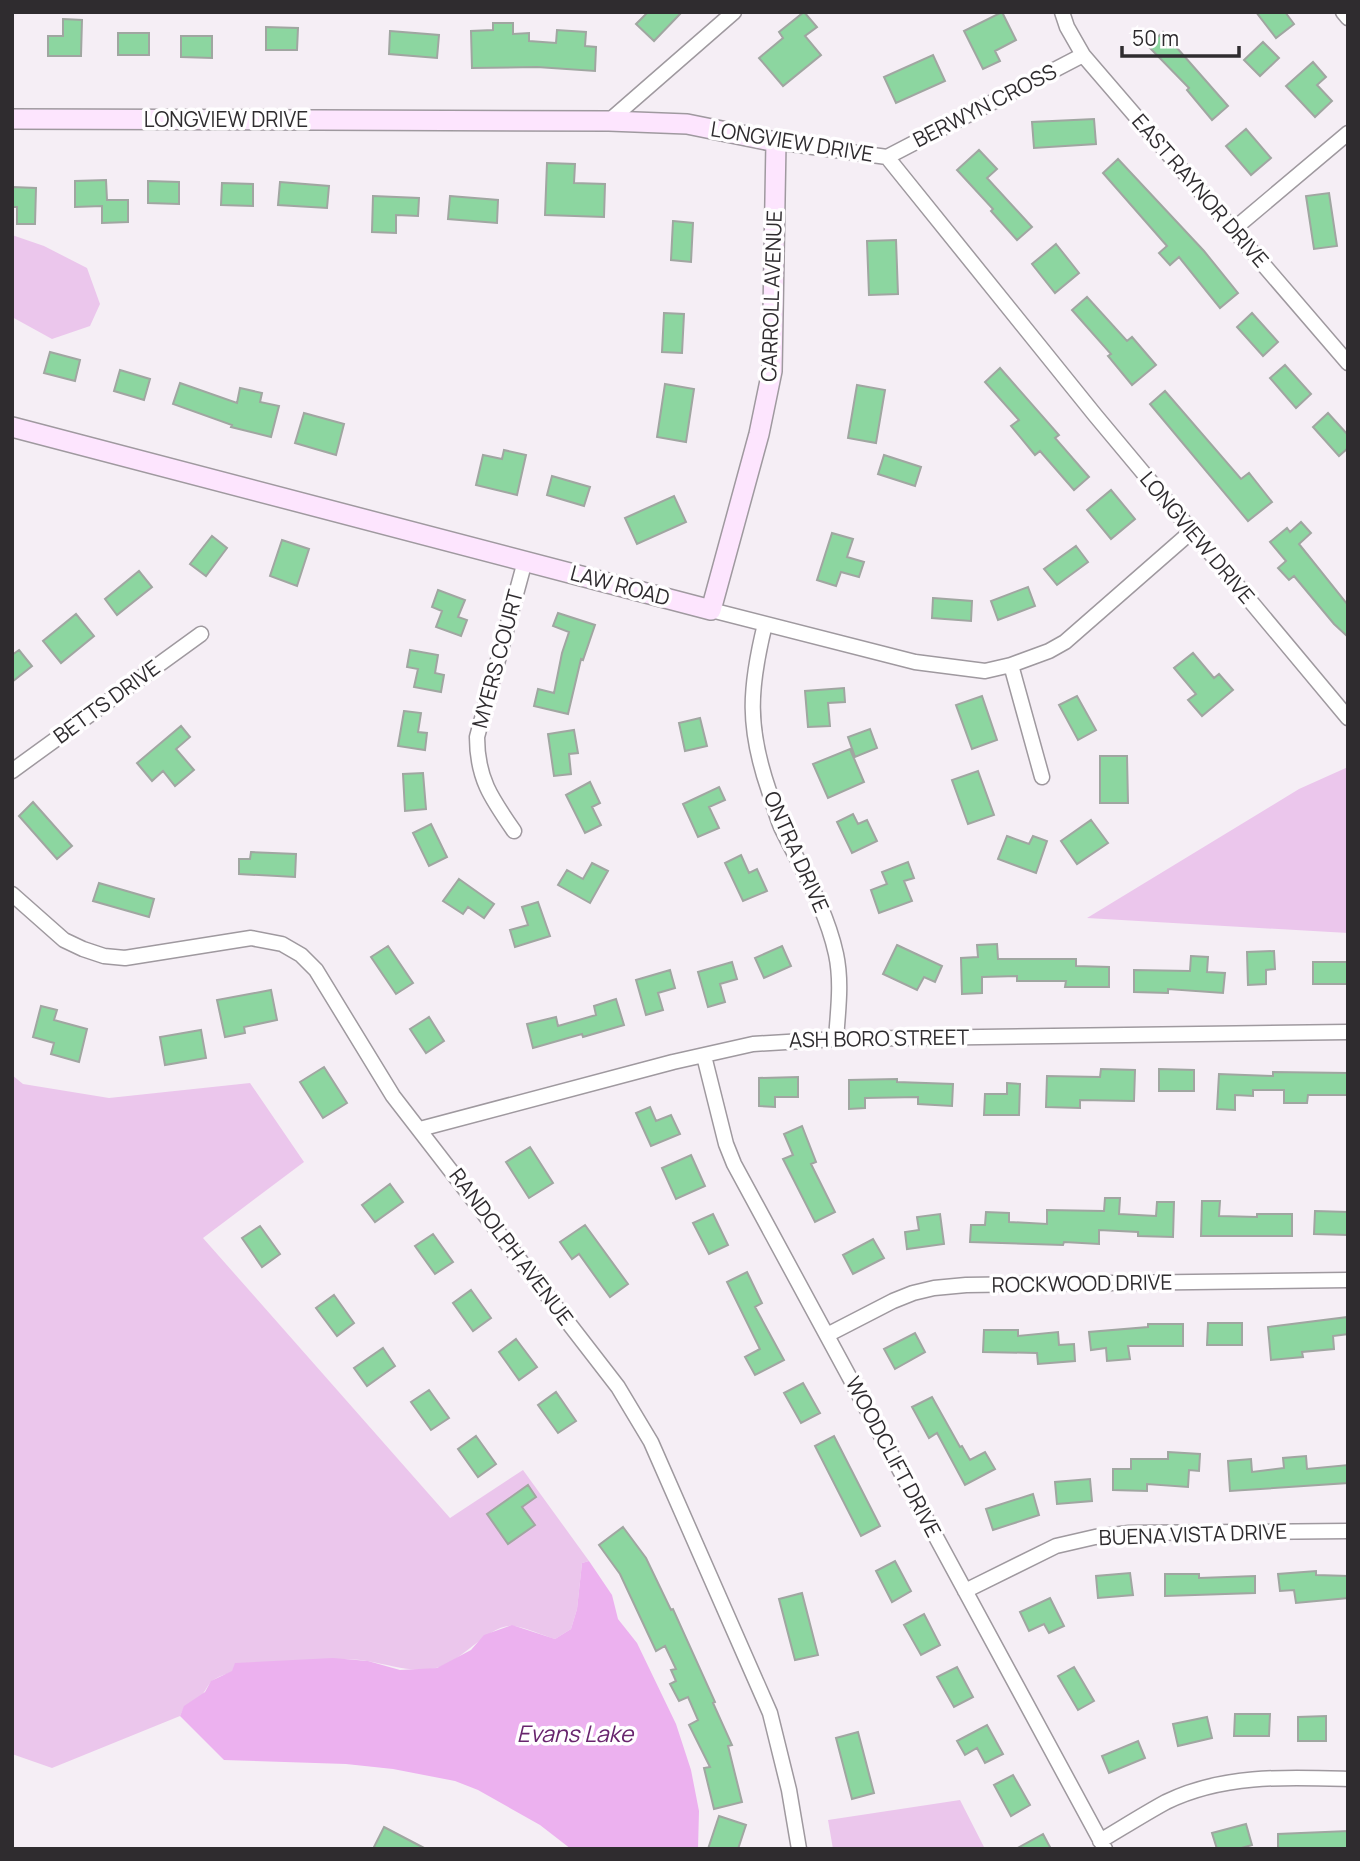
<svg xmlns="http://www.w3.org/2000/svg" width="1360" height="1861" viewBox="0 0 1360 1861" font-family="Manrope,sans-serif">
  <rect width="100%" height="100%" fill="#f5eef5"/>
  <!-- green -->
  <path fill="#ebc6ec" d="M12,235L44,246L87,268L100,304L90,326L52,339L12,317Z
    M1348,767V933L1087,918L1299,789Z
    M12,1075L23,1084L109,1098L250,1083L304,1162L203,1238L450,1518L523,1470L589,1561L582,1563L577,1609L571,1629L555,1639C542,1635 527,1628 514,1626C489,1623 462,1663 436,1668C411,1673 391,1665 367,1661C334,1655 244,1663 215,1679C208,1683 207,1689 202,1695C191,1705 186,1701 180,1716L52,1768L12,1754Z
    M960,1800L985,1849H833L828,1820Z"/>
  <!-- water -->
  <path fill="#ecb1ef" d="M589,1561L612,1595L618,1619L637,1643L676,1724L691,1770L699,1811L698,1849H571L540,1825L478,1790L455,1781L393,1769L346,1764L224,1760L180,1716L184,1706L205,1692L211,1681L232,1671L235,1663L333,1658L368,1661L400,1670L437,1668L471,1650L484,1635L512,1625L555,1639L571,1629L577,1609L582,1563Z"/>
  <!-- building -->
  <path fill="#8cd6a0" stroke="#a0a6a1" stroke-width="2" d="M648,12H682L654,41L636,24Z
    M804,12L817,27L805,36L821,55L783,86L759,58L783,38L779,32Z
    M1002,12L1016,40L995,51L1000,61L983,69L964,31Z
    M1256,12H1285L1294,24L1276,38Z
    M63,19L82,20L81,56H48V36H63Z
    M493,23H513V34L529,33V41L556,43L557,30L586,32L585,46L596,47L595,71L537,67L472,68L471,31L493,30Z
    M266,27L298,28L297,50H266Z
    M390,31L439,35L437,58L389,54Z
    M1163,32L1228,106L1212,120L1187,90L1189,88L1148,46Z
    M118,33H149V55H118Z
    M181,36H212V58L181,57Z
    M1263,42L1279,58L1260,76L1244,60Z
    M933,55L945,81L896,103L884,77Z
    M1313,62L1326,77L1317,85L1332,101L1315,117L1286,86Z
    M1094,119L1096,144L1034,148L1032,122Z
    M1246,129L1271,158L1251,175L1226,146Z
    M979,150L997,169L987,178L1032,227L1017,240L991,211L993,209L957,170Z
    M1118,159L1204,251L1238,293L1220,308L1179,257L1170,265L1159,253L1167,246L1103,173Z
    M547,163L575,164L574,183L605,184L604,217L545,215Z
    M106,180L107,200H128V222L102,223V206L75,207V181Z
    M148,181L179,182V204L148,203Z
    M280,182L329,186L327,208L278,205Z
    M222,183L253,184V206L221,205Z
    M12,187L36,188L35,224H17V207H12Z
    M1329,193L1337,246L1314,249L1306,196Z
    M373,196L419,198L418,216L396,215V233L372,232Z
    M450,196L498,200L497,223L448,219Z
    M673,221L693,223L691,262L671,260Z
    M896,240L898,294L869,295L867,241Z
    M1056,244L1079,273L1055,293L1032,264Z
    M1087,297L1127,341L1132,337L1156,365L1132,385L1108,356L1111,354L1072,310Z
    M664,313L684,314L682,353L662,352Z
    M1252,313L1278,342L1263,356L1237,327Z
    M50,352L80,360L75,381L44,373Z
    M1285,365L1311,394L1296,408L1270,378Z
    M1000,368L1059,435L1055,438L1089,477L1074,490L1040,451L1035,455L1011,426L1019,420L985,382Z
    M120,370L150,379L144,400L114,391Z
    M180,383L237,403L240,388L262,393L260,402L279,406L271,437L231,427L232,425L173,404Z
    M665,384L694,389L686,442L657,437Z
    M857,385L885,390L876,443L848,438Z
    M1165,391L1241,479L1249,473L1272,502L1248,521L1150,404Z
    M304,413L344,424L336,455L295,443Z
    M1328,413L1348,435V448L1339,456L1313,427Z
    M504,450L526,455L517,495L476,485L483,455L502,459Z
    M884,455L921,467L915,486L878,474Z
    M552,476L590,487L584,506L547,495Z
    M1111,490L1135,519L1111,539L1087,510Z
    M674,496L686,522L637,544L625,518Z
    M1301,522L1311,533L1299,544L1348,605V637L1334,624L1294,576L1289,580L1278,568L1286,561L1270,542L1287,528L1290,532Z
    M832,533L853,539L847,557L864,562L859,577L841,572L836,586L817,580Z
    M212,536L227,548L206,576L190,564Z
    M282,540L309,549L297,586L270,576Z
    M1076,546L1088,562L1057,585L1044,569Z
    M139,571L152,587L117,615L105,599Z
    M1028,587L1035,606L998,620L991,601Z
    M438,590L465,600L458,617L467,620L461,636L436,627L442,611L432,607Z
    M933,598L972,601L971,621L932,618Z
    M558,613L595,625L583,660L581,659L568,714L534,706L538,689L554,693L562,653L569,632L553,626Z
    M76,614L94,636L61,663L43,641Z
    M19,650L32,666L12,682V655Z
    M410,650L438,655L435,673L444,675L441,692L414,687L418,669L407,667Z
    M1193,653L1214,678L1219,674L1233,690L1202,716L1188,700L1196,694L1174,668Z
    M844,688L845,702L828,703L830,726L808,727L805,691Z
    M982,696L997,740L972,749L956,705Z
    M1077,696L1096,730L1078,740L1059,705Z
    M404,711L421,713L418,732L427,733L425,750L398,746Z
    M700,718L707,746L685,751L679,723Z
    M181,726L190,737L176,749L194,770L175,786L163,771L152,781L137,763Z
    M870,729L877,748L855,757L848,737Z
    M574,730L578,753L569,754L571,774L554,776L548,734Z
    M850,749L864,782L828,798L813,764Z
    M1100,756H1127L1128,803H1100Z
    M978,771L994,815L968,824L952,780Z
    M423,773L426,809L405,811L403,774Z
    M590,782L600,803L592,807L601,825L585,833L566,795Z
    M719,787L725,800L709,807L719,828L698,837L683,804Z
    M33,802L72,846L57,859L19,816Z
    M853,814L858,824L867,820L877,841L852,853L837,822Z
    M1091,820L1108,843L1077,864L1061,841Z
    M431,824L447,857L429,866L413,833Z
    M1007,836L1029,844L1033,836L1047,841L1036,873L998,859Z
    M251,852L296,854L295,877L239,874V859H250Z
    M741,855L749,873L757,869L767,891L743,901L725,863Z
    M908,862L914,878L904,881L912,901L879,913L871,890L887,884L882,872Z
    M592,863L608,871L590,903L558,885L567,870L583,879Z
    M459,879L494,904L484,918L468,907L463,914L443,901Z
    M99,883L154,899L149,917L93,901Z
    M538,902L550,936L515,947L510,930L528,925L522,907Z
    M997,944L998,959H1076V966L1109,967V987H1065L1066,981H1017V976L982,977V993L962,994L961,958L978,957L977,945Z
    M897,945L942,966L935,982L924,977L917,990L883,974Z
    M388,946L413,983L396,994L371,957Z
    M782,946L791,966L764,978L755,958Z
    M1274,951L1275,969L1266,970V984L1248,985L1247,952Z
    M1191,956L1208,957L1207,972L1225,973L1223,993L1168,989V993L1134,992V970L1190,971Z
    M732,962L737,979L720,984L725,1002L708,1007L698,972Z
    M1313,962H1348V984H1313Z
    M670,970L675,988L658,993L663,1010L646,1015L636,980Z
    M271,990L277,1020L244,1027L245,1033L225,1037L217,1000Z
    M616,999L624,1025L583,1037L582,1034L533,1048L527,1024L556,1017L558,1026L596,1015L594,1006Z
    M41,1006L57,1010L54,1020L87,1029L79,1062L51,1054L54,1043L33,1037Z
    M429,1017L444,1041L426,1053L410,1029Z
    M201,1030L206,1058L165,1065L160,1037Z
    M324,1067L347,1103L323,1118L300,1082Z
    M1101,1069L1135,1070L1134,1101L1080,1100V1108L1046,1107L1047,1076L1100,1077Z
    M1159,1069L1194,1070V1091H1159Z
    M1273,1072L1348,1073V1095H1308L1307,1103H1284V1090H1253V1096L1235,1095V1110L1217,1109L1219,1074L1273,1076Z
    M798,1077V1097H775V1107L759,1106V1078Z
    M897,1079V1082L953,1084L952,1106L918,1104V1097L865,1098V1108L849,1109V1080Z
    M1007,1083L1020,1084L1019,1115H984L985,1094H1007Z
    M650,1107L656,1121L671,1115L680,1134L651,1146L636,1113Z
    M802,1126L816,1162L811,1164L835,1212L815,1222L783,1159L793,1155L784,1134Z
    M530,1147L553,1183L529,1198L506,1162Z
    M691,1155L705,1186L676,1199L662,1168Z
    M390,1184L403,1202L375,1222L362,1205Z
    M1105,1198H1120L1119,1214L1156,1216L1157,1202H1174L1173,1237L1138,1236V1232L1099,1230V1244L1064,1242L1063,1245L970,1242L971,1225H985L986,1212L1009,1213V1222L1047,1224V1210L1104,1211Z
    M1202,1201H1220L1219,1216L1257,1217V1214H1292V1236H1201Z
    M1315,1211L1348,1212V1235L1314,1234Z
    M713,1214L728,1245L709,1254L693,1223Z
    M940,1214L944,1244L907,1249L905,1232L919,1230L917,1217Z
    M585,1225L628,1284L610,1297L579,1254L572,1259L560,1242Z
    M260,1226L280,1254L262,1267L242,1238Z
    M433,1234L453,1262L435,1274L415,1246Z
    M873,1239L884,1258L853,1274L843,1255Z
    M747,1272L762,1303L755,1307L784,1360L755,1375L745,1357L760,1349L727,1282Z
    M471,1290L491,1318L473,1331L453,1303Z
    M334,1295L354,1323L337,1336L316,1308Z
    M1348,1317V1334L1333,1336L1334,1349L1302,1352L1303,1357L1271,1360L1268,1327Z
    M1208,1323H1242V1345H1207Z
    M1148,1324H1183V1346H1128L1130,1359L1107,1361L1106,1348L1091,1350L1089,1332L1148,1327Z
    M984,1330H1018V1336L1058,1332L1059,1345L1074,1344L1075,1361L1038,1364L1037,1353L983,1352Z
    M915,1333L925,1352L895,1369L884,1349Z
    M516,1339L537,1367L519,1380L499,1352Z
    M383,1348L395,1366L367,1386L354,1368Z
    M803,1383L820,1413L801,1423L784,1393Z
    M429,1390L449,1418L431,1430L411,1402Z
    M556,1392L576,1421L558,1433L538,1405Z
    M932,1397L960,1447L962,1446L970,1460L985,1452L995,1469L965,1485L937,1433L929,1438L912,1407Z
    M476,1436L496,1464L478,1477L458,1449Z
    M834,1436L880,1526L861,1536L815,1446Z
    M1168,1452L1200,1454L1199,1471L1189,1470L1188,1487L1147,1484V1491L1113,1490V1469H1131V1459H1168Z
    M1306,1456L1307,1469L1348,1465V1483L1230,1491L1228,1461L1251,1459L1252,1472L1284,1468L1283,1458Z
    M1090,1479L1092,1501L1057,1504L1055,1482Z
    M528,1485L536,1497L522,1507L535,1525L508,1544L487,1514Z
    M1033,1494L1039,1515L993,1530L986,1509Z
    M623,1527L646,1558L671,1610L673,1609L715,1702L713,1703L732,1745L728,1746L742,1802L714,1809L704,1768L710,1767L689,1725L698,1720L688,1697L679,1701L670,1684L676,1681L671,1670L676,1669L665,1646L656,1651L620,1574L599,1545Z
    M895,1561L911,1591L892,1602L876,1571Z
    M1316,1571V1575L1348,1576V1598L1296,1603L1294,1590L1280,1591L1278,1574Z
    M1130,1573L1133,1595L1098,1598L1096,1576Z
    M1165,1574H1199V1578L1255,1576V1593L1165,1596Z
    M802,1593L818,1655L795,1660L779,1599Z
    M1050,1598L1064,1626L1049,1633L1044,1624L1029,1631L1020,1612Z
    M924,1614L940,1645L921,1655L904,1625Z
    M957,1667L973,1697L954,1707L937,1677Z
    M1074,1667L1094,1701L1078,1710L1058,1676Z
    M1235,1714H1270L1269,1736H1234Z
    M1326,1716V1741H1298V1717Z
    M1207,1717L1212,1738L1178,1746L1173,1724Z
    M987,1725L1003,1754L985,1763L977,1748L965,1755L957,1741Z
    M858,1732L874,1793L852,1799L836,1738Z
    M1138,1741L1145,1758L1109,1773L1102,1756Z
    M1013,1775L1030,1805L1011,1816L994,1785Z
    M719,1816L746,1825L738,1849H708Z
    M1246,1824L1252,1845L1238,1849H1217L1212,1833Z
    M384,1827L426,1849H373Z
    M1348,1831V1849H1278V1834Z
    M1043,1834L1051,1849H1016Z"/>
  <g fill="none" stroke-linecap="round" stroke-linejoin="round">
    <defs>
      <path id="street" d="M1062,12L1067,27L1083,55L1348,363
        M1343,12L1348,18
        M609,121L734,12
        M776,142L887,157L1095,415L1348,718
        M887,157L1083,55
        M1234,229L1348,133
        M711,610L915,662L985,671L1011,665L1049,651L1065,642L1192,531
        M765,624C749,689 747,727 769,791C773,803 776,815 781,827C801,868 826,908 836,954C842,982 838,1010 836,1039
        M1011,665L1042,777
        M12,771L201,634
        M514,831C491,798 477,778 477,737L525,561
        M12,894L64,940L83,949L104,956L125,958L251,938L282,944L301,955L316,970L393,1096L618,1387L651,1442L770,1713L789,1790L799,1849
        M704,1056L726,1144L734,1164L1105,1849
        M420,1129L673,1062L753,1044L836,1039L1348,1032
        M827,1335L893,1301L913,1293L934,1288L966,1285L1348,1280
        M965,1591L1056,1546L1095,1537L1129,1533L1348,1531
        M1100,1841C1122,1828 1144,1814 1166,1802C1223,1774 1287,1777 1348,1779"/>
      <path id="secondary" d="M12,119L609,121L687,124L776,142L772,371L759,434L711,610L12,427"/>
    </defs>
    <!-- street casing -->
    <use href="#street" stroke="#9f999f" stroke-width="17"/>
    <!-- secondary casing -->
    <use href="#secondary" stroke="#9f999f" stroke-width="22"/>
    <!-- street -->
    <use href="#street" stroke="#fff" stroke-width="14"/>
    <!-- secondary -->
    <use href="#secondary" stroke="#fde5fe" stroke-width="19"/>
  </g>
  <g text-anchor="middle" stroke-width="7" stroke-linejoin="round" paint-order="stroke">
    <!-- street labels -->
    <g font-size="21" fill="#2f2c2f" stroke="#fffeff">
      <text transform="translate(985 106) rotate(-27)" y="7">BERWYN CROSS</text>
      <text x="226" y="127">LONGVIEW DRIVE</text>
      <text transform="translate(792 142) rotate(9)" y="7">LONGVIEW DRIVE</text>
      <text transform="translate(1200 191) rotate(49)" y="7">EAST RAYNOR DRIVE</text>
      <text transform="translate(772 296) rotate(-88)" y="7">CARROLL AVENUE</text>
      <text transform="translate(1197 538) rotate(50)" y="7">LONGVIEW DRIVE</text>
      <text transform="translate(620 586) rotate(15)" y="7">LAW ROAD</text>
      <text transform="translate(498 659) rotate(-75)" y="7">MYERS COURT</text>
      <text transform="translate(107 702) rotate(-36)" y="7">BETTS DRIVE</text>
      <text transform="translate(796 852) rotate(66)" y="7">ONTRA DRIVE</text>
      <text transform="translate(879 1039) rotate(-1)" y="7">ASH BORO STREET</text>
      <text transform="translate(511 1247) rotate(53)" y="7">RANDOLPH AVENUE</text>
      <text transform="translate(1082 1284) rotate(-1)" y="7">ROCKWOOD DRIVE</text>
      <text transform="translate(893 1457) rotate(62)" y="7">WOODCLIFT DRIVE</text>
      <text transform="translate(1193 1535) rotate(-2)" y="7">BUENA VISTA DRIVE</text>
    </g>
    <!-- water labels -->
    <g font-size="23" font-style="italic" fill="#68246d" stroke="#fffeff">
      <text x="575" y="1742">Evans Lake</text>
    </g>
  </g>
  <!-- border -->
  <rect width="1360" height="1861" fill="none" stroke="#2f2c2f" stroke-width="28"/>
  <!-- scale -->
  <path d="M1122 46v10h117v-10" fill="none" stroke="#2f2c2f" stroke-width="3.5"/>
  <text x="1132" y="46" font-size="21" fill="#2f2c2f" stroke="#fffeff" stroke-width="5" paint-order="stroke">50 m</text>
</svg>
